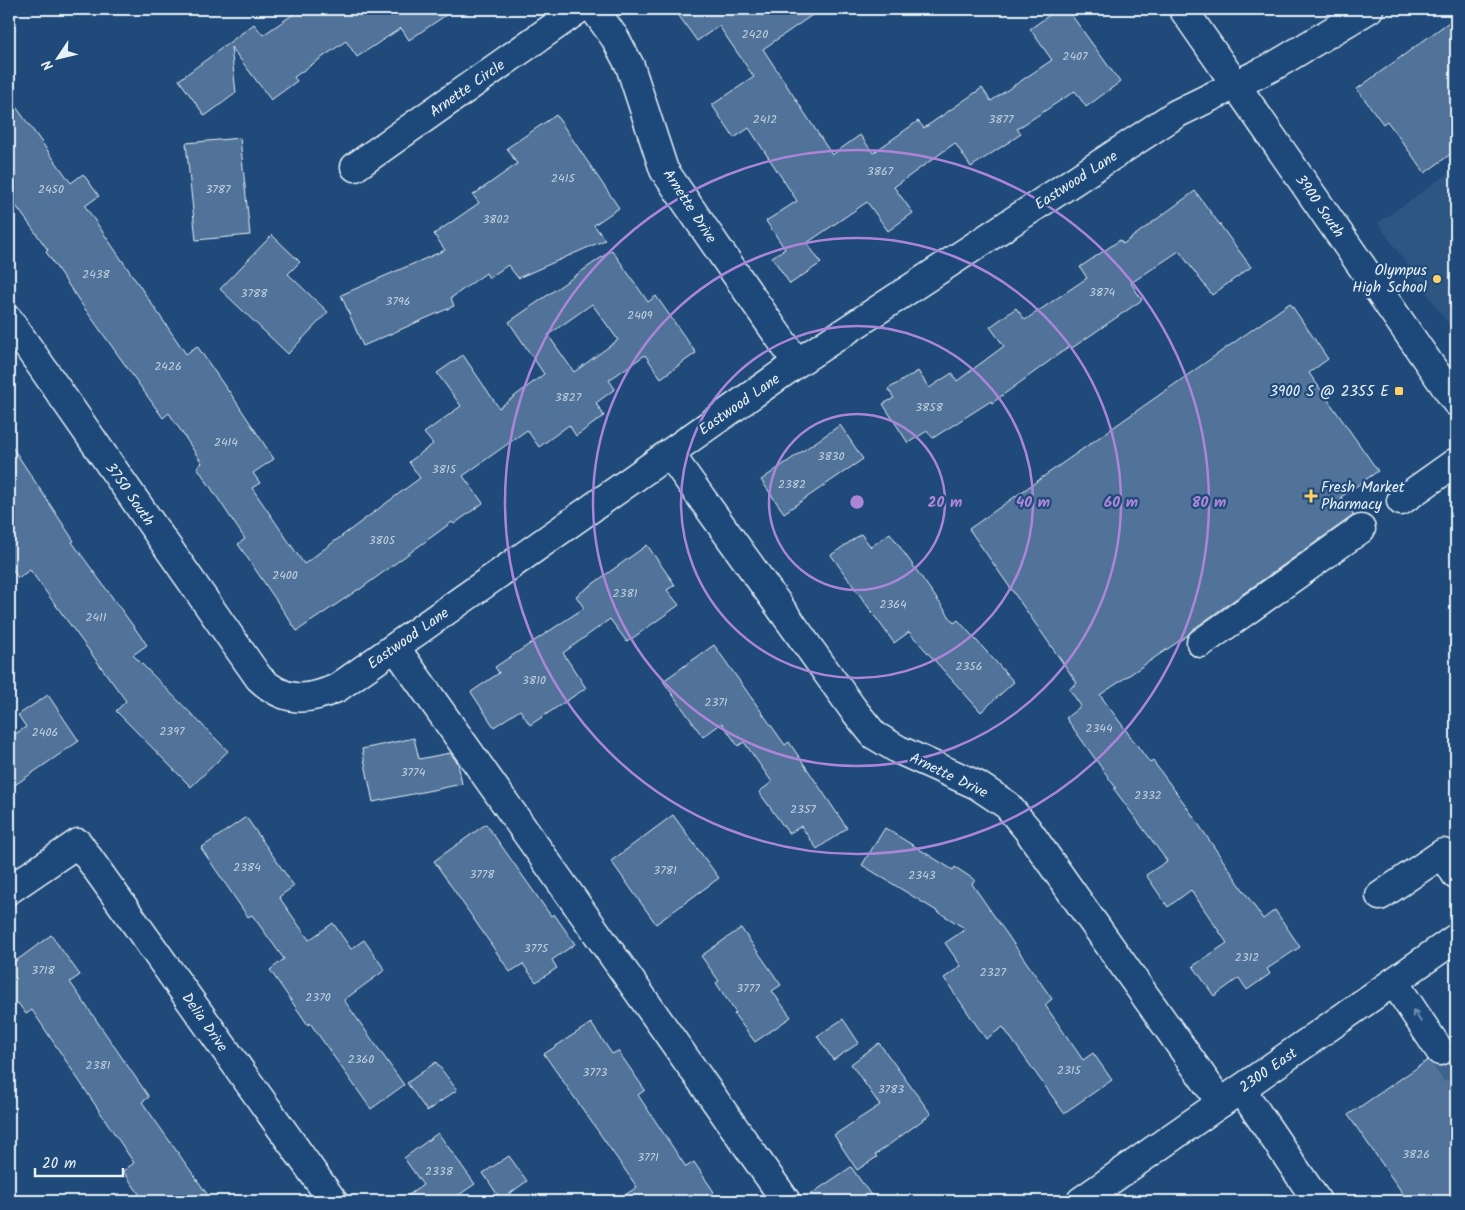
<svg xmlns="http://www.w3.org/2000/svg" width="1465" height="1210" viewBox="0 0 1465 1210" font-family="Kalam,sans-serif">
  <rect width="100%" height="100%" fill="#1f4a7a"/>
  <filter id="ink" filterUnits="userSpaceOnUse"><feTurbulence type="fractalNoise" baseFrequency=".02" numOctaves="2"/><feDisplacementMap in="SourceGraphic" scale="10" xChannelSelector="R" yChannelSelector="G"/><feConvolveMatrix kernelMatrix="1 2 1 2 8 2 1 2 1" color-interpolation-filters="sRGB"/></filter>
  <g filter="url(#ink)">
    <!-- built -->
    <path fill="#2e5683" d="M1456,168V335L1378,223Z"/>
    <!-- building -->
    <path fill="#517399" stroke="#e8f1f8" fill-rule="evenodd" d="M301,9H455L409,40L401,28L357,57L346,41L294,77L297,81L271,100L231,47L236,93L205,116L179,80L254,24L263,35Z
      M674,9H821L763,49L832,155L860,135L873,153L918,121L924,128L982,88L991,101L1052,60L1030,29L1058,9H1067L1120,82L1086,107L1075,91L1017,129L1021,134L971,167L955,143L894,187L913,213L888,231L867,202L807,243L821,263L790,284L772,257L785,249L766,221L797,201L749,128L734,138L712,105L754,77L719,26L697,41Z
      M1456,17V150L1425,173L1387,121L1383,124L1357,89Z
      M9,97L71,183L83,174L99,196L85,206L186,354L197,346L228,391H229L274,459L253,473L260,483L252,488L304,564L420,478L409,462L433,444L424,433L461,406L437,373L463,355L499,408L544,374L509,322L612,250L648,302L656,296L696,353L661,378L645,355L609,380L615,389L596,403L604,416L576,436L569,425L539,447L527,430L463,476L483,503L454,524L452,522L359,590V589L297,631L238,544L245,539L197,467L202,463L169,413L163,418L78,299L46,252L48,250L9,196ZM592,304L618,340L574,372L548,335Z
      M556,115L619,208L594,225L605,240L518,278L508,265L489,278L486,273L451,298L454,306L363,346L341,295L445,250L434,234L479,203L473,195L517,164L507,148Z
      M240,138L250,235L196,240L186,143Z
      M1195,191L1251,267L1212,295L1179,251L1131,283L1142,300L1072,348L1070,346L992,403L991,401L933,438L927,431L908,443L883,404L894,398L888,389L918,371L929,388L952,373L957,381L1004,346L990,327L1016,308L1025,320L1087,278L1080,267L1120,240L1123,244Z
      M272,235L300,262L288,274L328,312L288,354L220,289Z
      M1290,303L1328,359L1309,373L1378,471L1341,497L1354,515L1192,630L1188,635L1100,695L1150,763L1153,761L1184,803L1263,919L1275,910L1300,947L1267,969L1270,974L1247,990L1239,978L1214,996L1193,966L1227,943L1191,890L1168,907L1146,875L1167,861L1114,789L1116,788L1066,718L1081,706L1069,689L1077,683L969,529Z
      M840,425L863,459L784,513L761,480Z
      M9,442L74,541L72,542L147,645L133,655L228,751L191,787L116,711L126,701L30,570L18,578L9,564Z
      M890,533L954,623L958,620L1014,682L981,712L909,632L894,643L831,555L861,534L871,547Z
      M647,545L675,585L667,590L679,605L627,642L610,619L563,653L586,688L530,725L520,710L494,727L471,692L499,673L495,667L584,608L576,596Z
      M714,645L785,745L789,742L847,828L817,849L801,826L789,834L759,792L772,782L744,742L738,746L722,723L703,737L663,681Z
      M48,695L79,741L9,789V738L26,727L18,715Z
      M414,738L419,759L450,753L458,763L462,784L373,802L362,749Z
      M673,815L719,878L656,924L611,861Z
      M246,817L294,886L279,897L309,940L333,923L351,949L364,940L385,970L344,1000L404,1085L371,1109L310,1023L308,1025L270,970L284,959L252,915L248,917L201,848Z
      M486,824L551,916L554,914L575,944L552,960L557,968L536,982L523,964L510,972L434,861Z
      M885,828L953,870L955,867L975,880L972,884L1052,999L1045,1005L1083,1060L1093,1053L1112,1080L1064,1113L1003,1027L986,1039L944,978L961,966L945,943L966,929L862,865Z
      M741,928L781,985L772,991L791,1017L755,1042L734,1014L736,1013L716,983L719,981L701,956Z
      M51,935L80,975L70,982L149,1097L142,1102L212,1201H144L123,1171L134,1163L32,1010L26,1014L18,1003L9,1009V966Z
      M843,1019L859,1043L833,1060L817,1036Z
      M591,1023L612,1054L618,1051L645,1090L638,1095L686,1167L694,1162L714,1192L701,1201H616L637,1187L544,1054Z
      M879,1043L931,1114L875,1155L877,1157L857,1170L834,1135L880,1105L851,1064Z
      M1454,1057L1456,1060V1201H1408L1348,1115L1428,1060L1434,1065L1441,1066L1449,1064Z
      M436,1062L457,1090L427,1111L407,1083Z
      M438,1133L475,1184L450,1201H400L423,1185L404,1158Z
      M509,1156L527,1181L501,1200L483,1173Z
      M851,1167L875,1201H801L802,1200Z"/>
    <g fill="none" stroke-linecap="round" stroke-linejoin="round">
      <!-- minor-tunnel -->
      <path stroke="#3d638d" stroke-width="28" stroke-dasharray="28 14" stroke-linecap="butt" d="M1440,1051L1456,1074"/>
      <defs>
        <path id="minor" d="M594,9L615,38L630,66L664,170L797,363
          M355,167L579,9
          M9,320L259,678C284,702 306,702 337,688L797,363L1176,114L1274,66L1369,9
          M670,454L853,709L874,735L899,750L977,785L1007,805L1027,829L1221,1103
          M1401,501L1456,462
          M1201,643L1361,529
          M395,647L786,1201
          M9,890L78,843L333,1201
          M1380,896L1443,853L1456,875
          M1394,982L1440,1051
          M1241,1089L1317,1201"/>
        <path id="major" d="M1183,9L1456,402
          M1081,1201L1456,938"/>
      </defs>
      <!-- minor casing -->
      <use href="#minor" stroke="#e8f1f8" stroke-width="31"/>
      <!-- major casing -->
      <use href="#major" stroke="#e8f1f8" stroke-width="31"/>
      <!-- minor -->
      <use href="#minor" stroke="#1f4a7a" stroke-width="28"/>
      <!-- major -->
      <use href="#major" stroke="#1f4a7a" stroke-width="28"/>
    </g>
    <!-- one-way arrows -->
    <defs><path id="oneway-shaft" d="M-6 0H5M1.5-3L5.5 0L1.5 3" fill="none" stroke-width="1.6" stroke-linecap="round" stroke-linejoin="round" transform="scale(1.25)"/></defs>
    <use stroke="#6f8dac" href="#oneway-shaft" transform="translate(1417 1016) rotate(-124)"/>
  </g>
  <!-- distance rings -->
  <g fill="none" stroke="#ac85d9" stroke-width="2.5">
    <circle cx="857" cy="502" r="88"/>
    <circle cx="857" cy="502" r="176"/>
    <circle cx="857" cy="502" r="264"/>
    <circle cx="857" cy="502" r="352"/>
  </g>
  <!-- markers -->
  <g fill="#ffd166" stroke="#1f4a7a" stroke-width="2">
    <circle cx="1437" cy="279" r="5"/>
    <rect x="1394" y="386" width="10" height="10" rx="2.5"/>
    <path d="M1308.5 488.5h5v5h5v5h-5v5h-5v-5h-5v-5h5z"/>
  </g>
  <g text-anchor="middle" stroke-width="4.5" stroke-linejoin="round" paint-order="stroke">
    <!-- number labels -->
    <g font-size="12" fill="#c2d2e0">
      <text x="755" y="38">2420</text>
      <text x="1075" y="60">2407</text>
      <text x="765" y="123">2412</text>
      <text x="1001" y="123">3877</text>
      <text x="880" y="175">3867</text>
      <text x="563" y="182">2415</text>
      <text x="51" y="193">2450</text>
      <text x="218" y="193">3787</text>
      <text x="496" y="223">3802</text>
      <text x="96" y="278">2438</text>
      <text x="1102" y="296">3874</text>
      <text x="254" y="297">3788</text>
      <text x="398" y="305">3796</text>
      <text x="640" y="319">2409</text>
      <text x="168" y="370">2426</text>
      <text x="568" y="401">3827</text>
      <text x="929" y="411">3858</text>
      <text x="226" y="446">2414</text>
      <text x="831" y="460">3830</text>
      <text x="444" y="473">3815</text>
      <text x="792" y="488">2382</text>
      <text x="382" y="544">3805</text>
      <text x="285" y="579">2400</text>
      <text x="625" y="597">2381</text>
      <text x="893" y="608">2364</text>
      <text x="96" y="621">2411</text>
      <text x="969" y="670">2356</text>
      <text x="534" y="684">3810</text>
      <text x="716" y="706">2371</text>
      <text x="1099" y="732">2344</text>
      <text x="172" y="735">2397</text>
      <text x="45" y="736">2406</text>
      <text x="413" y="776">3774</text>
      <text x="1148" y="799">2332</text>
      <text x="803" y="813">2357</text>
      <text x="247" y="871">2384</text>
      <text x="665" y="874">3781</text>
      <text x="482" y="878">3778</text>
      <text x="922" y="879">2343</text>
      <text x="536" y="952">3775</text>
      <text x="1247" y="961">2312</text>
      <text x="43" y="974">3718</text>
      <text x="993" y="976">2327</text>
      <text x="748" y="992">3777</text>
      <text x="318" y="1001">2370</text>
      <text x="361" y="1063">2360</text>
      <text x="98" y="1069">2381</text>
      <text x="1069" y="1074">2315</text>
      <text x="595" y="1076">3773</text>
      <text x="891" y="1093">3783</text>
      <text x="1416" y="1158">3826</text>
      <text x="648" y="1161">3771</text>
      <text x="439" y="1175">2338</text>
    </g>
    <!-- street labels -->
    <g font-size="15" fill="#e8f1f8" stroke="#1f4a7a">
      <text transform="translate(467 88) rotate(-35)" y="5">Arnette Circle</text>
      <text transform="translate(1076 180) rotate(-33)" y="5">Eastwood Lane</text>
      <text transform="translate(690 206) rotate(57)" y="5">Arnette Drive</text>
      <text transform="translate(1320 206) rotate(55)" y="5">3900 South</text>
      <text transform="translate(739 404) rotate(-35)" y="5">Eastwood Lane</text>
      <text transform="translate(130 494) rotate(55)" y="5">3750 South</text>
      <text transform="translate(408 638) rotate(-35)" y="5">Eastwood Lane</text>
      <text transform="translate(949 775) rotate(26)" y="5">Arnette Drive</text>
      <text transform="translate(205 1022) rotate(55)" y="5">Delia Drive</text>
      <text transform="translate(1268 1070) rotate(-35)" y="5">2300 East</text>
    </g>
    <!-- poi labels -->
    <g font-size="15" fill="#e8f1f8" stroke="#1f4a7a" text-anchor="end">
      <text x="1427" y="275">Olympus<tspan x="1427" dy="17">High School</tspan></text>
      <text x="1389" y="396">3900 S @ 2355 E</text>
      <text x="1321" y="492" text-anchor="start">Fresh Market<tspan x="1321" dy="17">Pharmacy</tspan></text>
    </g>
  </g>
  <circle cx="857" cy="502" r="8" fill="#ac85d9" stroke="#1f4a7a" stroke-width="2.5"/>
  <g font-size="15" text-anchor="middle" font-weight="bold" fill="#ac85d9" stroke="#1f4a7a" stroke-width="4.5" stroke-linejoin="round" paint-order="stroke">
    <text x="945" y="507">20 m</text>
    <text x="1033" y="507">40 m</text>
    <text x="1121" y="507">60 m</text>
    <text x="1209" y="507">80 m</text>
  </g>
  <!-- margin -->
  <rect width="1465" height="1210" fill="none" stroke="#1f4a7a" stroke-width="30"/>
  <rect x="15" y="15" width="1435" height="1180" fill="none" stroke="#e8f1f8" stroke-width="2" filter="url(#ink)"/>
  <!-- north arrow -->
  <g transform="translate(58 58) rotate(235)" stroke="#1f4a7a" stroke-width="4" paint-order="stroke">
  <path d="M0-4L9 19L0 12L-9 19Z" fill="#e8f1f8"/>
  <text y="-8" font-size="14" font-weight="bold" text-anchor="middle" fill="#e8f1f8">N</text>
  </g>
  <!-- scale -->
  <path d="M35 1168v8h88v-8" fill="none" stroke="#e8f1f8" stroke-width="2.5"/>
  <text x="42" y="1168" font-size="15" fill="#e8f1f8" stroke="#1f4a7a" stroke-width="4" paint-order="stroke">20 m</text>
</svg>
